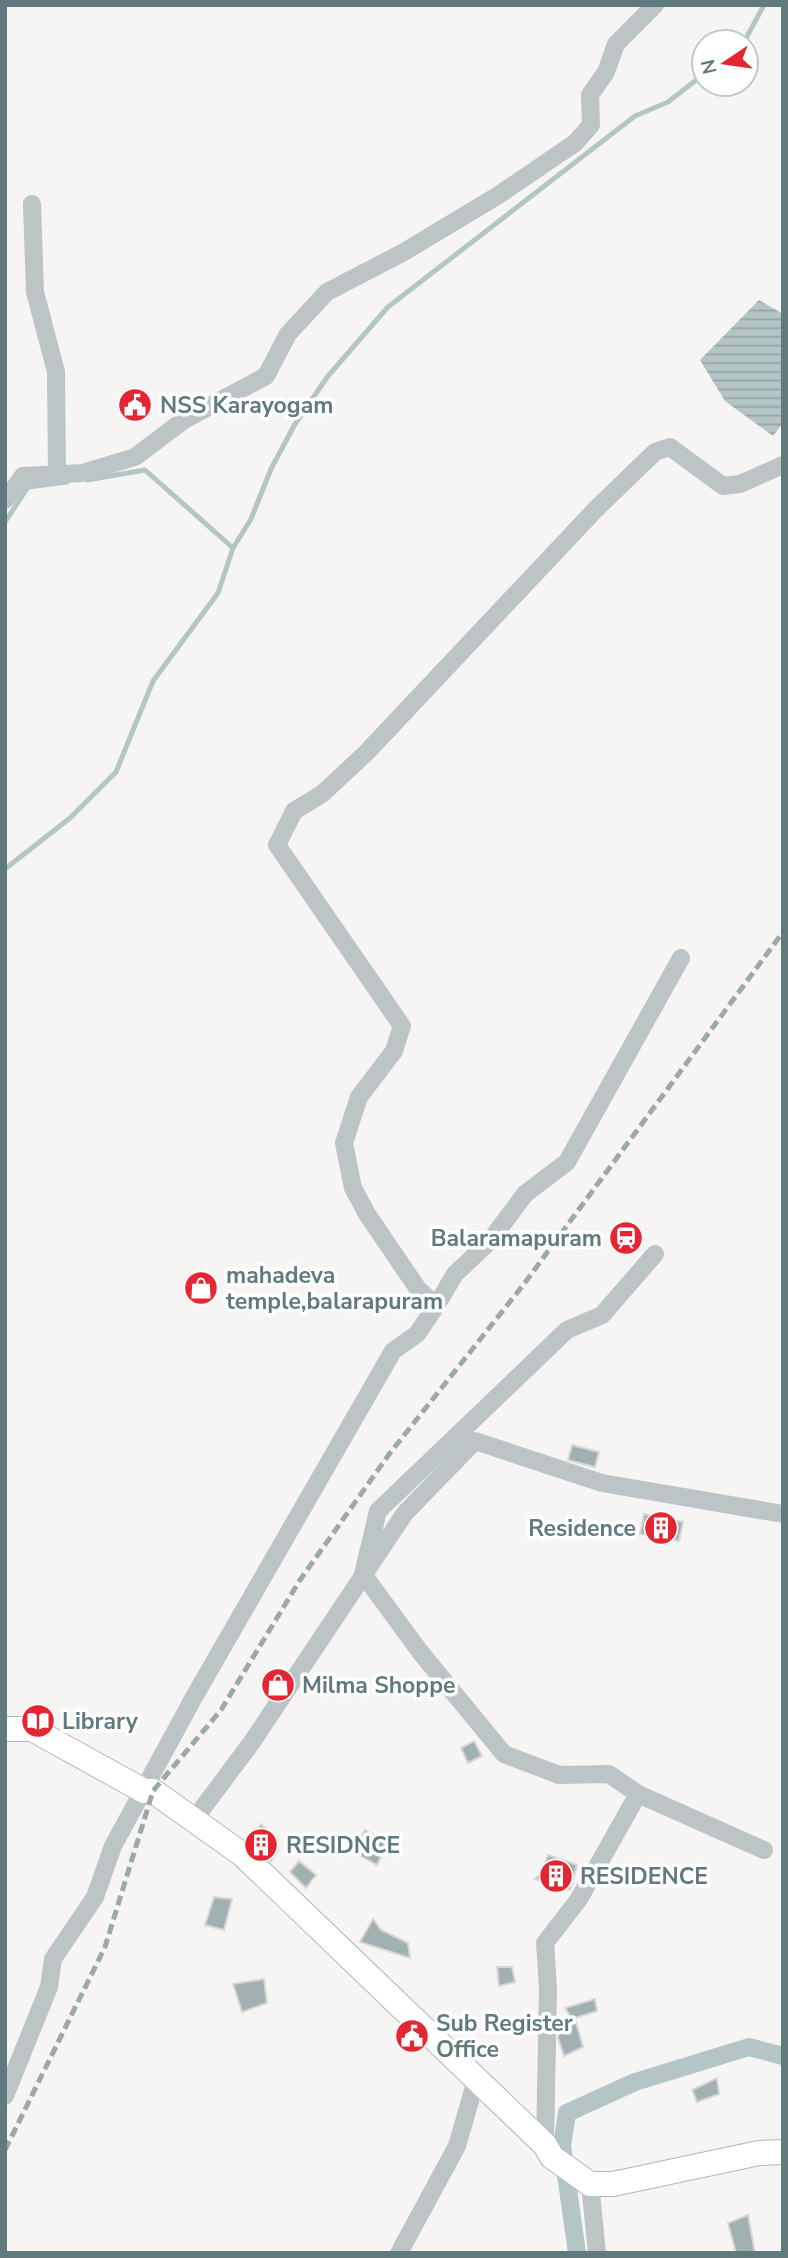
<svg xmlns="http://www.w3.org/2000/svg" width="788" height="2258" font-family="'Nunito Sans',sans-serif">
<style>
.water{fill:url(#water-rules)}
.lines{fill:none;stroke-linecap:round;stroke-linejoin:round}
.stream{stroke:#b3c5c5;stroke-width:5}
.canal{stroke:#b3c5c5;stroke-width:18}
.building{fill:#a1b0b1;stroke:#d8d7d6;stroke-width:2}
.secondary-casing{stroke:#adb7b9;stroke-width:26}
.minor{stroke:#bdc4c6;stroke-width:18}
.secondary{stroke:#fff;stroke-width:24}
.rail{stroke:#9ca8aa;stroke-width:5;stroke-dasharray:10 5;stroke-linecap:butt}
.labels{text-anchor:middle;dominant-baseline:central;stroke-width:7;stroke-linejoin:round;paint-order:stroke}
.poi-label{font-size:23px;font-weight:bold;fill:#617a7e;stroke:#fff;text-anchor:start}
</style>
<defs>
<pattern id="water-rules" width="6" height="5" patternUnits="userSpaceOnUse" patternTransform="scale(1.75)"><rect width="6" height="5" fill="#b3c5c5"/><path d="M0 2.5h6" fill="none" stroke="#95a5a5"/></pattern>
</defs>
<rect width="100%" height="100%" fill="#f6f5f3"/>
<path class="water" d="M759 300 783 314V423L773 436 725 401 700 360Z"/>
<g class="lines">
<path class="stream" d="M744 42 764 5
M87 480 145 470 233 548
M5 522 28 487 67 482
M5 869 70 818 116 772 153 681 218 593 233 548 251 519 271 469 295 424 328 376 388 307 635 116 668 102 704 74"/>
<path class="canal" d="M577 2253 562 2146 567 2113 635 2082 749 2047 783 2056"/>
</g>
<path class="building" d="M572 1445 599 1452 595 1467 568 1460Z
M644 1514 683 1522 679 1541 640 1534Z
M474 1741 482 1756 468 1763 461 1748Z
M261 1824 278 1840 274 1846 278 1850 271 1861 249 1841Z
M365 1830 387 1843 377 1865 354 1852V1845Z
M548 1855 577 1865 570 1890 535 1879 541 1873Z
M299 1861 316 1875 306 1888 290 1872Z
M214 1897 232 1899 224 1930 205 1925Z
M373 1919 381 1930 408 1943 410 1958 360 1942Z
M497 1967H512L515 1982 499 1986Z
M264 1979 267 2003 242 2012 233 1984Z
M595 1999 597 2011 572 2019 565 2008Z
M575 2019 583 2047 564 2056 558 2038 559 2022Z
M717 2078 719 2094 697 2102 692 2090Z
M748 2215 755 2253H736L728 2223Z"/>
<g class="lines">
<g class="secondary-casing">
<path id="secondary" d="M5 1729H32L144 1791H153L243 1855 545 2145 552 2157 590 2184H613L759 2153 783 2152"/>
</g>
<path class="minor" d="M32 204 35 292 56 372 57 474
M5 500 23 476 82 473 135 457 184 420 266 376 288 334 327 292 404 252 497 196 575 143 591 125 590 95 606 72 616 44 655 5
M436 1306 455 1274 490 1241 525 1194 567 1162 681 958
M638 1794 764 1850
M193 1821 252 1742 405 1513 475 1441 602 1483 783 1514
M5 2096 49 1987 53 1959 95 1897 113 1846 194 1697 393 1351 417 1334 436 1306 418 1289 367 1214 353 1188 344 1143 359 1097 394 1051 402 1026 277 845 294 811 322 794 366 753 595 510 655 452 670 447 723 486 740 484 783 465
M545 2145 548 1989 545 1943 579 1899 638 1794 609 1774 559 1775 504 1754 421 1653 363 1574 378 1511 567 1330 602 1315 655 1254
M590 2184 597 2253
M399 2253 457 2146 476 2080"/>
<use href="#secondary" class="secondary"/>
<path class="rail" d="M5 2150 105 1947 153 1791 221 1710 300 1580 390 1453 524 1284 783 932"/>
</g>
<defs>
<g id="civic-disc" transform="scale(1.75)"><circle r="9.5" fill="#e52532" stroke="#fff"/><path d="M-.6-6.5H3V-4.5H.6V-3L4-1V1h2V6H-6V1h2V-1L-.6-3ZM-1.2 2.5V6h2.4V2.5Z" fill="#fff"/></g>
<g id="station-disc" transform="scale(1.75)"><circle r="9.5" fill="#e52532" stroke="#fff"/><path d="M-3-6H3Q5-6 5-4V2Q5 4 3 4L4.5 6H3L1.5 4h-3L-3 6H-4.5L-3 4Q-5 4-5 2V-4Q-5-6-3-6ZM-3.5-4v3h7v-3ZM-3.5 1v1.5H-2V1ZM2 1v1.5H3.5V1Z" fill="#fff"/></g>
<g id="shop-disc" transform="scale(1.75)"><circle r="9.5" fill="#e52532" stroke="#fff"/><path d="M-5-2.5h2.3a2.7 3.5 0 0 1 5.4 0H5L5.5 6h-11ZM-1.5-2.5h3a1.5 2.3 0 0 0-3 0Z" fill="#fff"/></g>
<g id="building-disc" transform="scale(1.75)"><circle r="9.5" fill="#e52532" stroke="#fff"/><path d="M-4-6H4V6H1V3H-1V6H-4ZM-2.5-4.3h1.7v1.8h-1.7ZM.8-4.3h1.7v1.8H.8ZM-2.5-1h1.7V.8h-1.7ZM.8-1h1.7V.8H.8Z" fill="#fff"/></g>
<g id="library-disc" transform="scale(1.75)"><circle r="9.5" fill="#e52532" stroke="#fff"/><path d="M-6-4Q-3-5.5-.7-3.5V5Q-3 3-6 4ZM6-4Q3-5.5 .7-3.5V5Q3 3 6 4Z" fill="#fff"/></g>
</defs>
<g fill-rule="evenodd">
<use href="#civic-disc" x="135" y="405"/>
<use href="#station-disc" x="626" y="1238"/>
<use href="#shop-disc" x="201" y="1288"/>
<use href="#building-disc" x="661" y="1528"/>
<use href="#shop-disc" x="278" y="1685"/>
<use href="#library-disc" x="38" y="1721"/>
<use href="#building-disc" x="261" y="1845"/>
<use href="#building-disc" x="556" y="1876"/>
<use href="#civic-disc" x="412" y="2036"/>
</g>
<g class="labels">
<g class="poi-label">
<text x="160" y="405">NSS Karayogam</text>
<text x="602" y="1238" text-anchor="end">Balaramapuram</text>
<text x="226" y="1275">mahadeva<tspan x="226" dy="26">temple,balarapuram</tspan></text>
<text x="636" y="1528" text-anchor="end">Residence</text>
<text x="302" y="1685">Milma Shoppe</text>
<text x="62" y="1721">Library</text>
<text x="286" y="1845">RESIDNCE</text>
<text x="580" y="1876">RESIDENCE</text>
<text x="436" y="2023">Sub Register<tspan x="436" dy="26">Office</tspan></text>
</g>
</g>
<rect width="788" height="2258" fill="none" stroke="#617a7e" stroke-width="14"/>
<g transform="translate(725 63) rotate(257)"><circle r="33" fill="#ffffff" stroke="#c0cacb" stroke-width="2"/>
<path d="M0-5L12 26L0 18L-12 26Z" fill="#e52532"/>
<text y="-10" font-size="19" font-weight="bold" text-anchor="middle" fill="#617a7e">N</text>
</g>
</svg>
